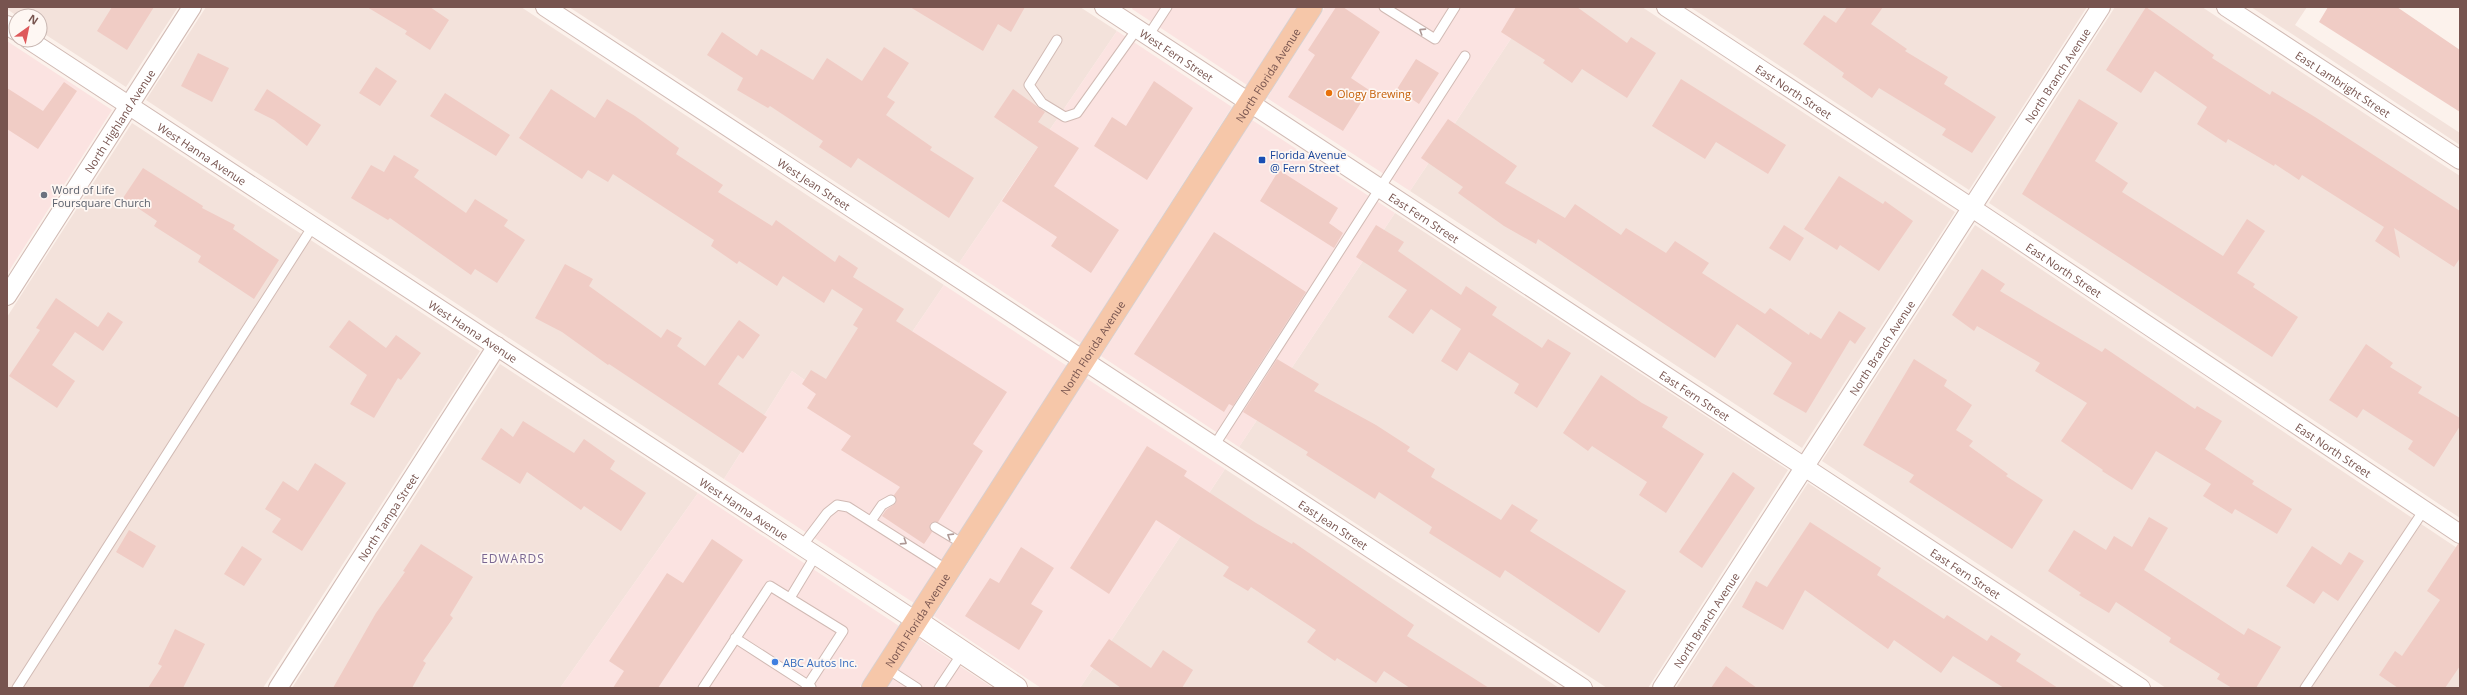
<svg xmlns="http://www.w3.org/2000/svg" width="2467" height="695" font-family="'Open Sans',sans-serif">
<style>
.residential{fill:#f3e2db}
.commercial{fill:#fbe3e1}
.building{fill:#f0ccc5}
.lines{fill:none;stroke-linecap:round;stroke-linejoin:round}
.lane-casing{stroke:#d1bab4;stroke-width:11}
.street-casing{stroke:#d1bab4;stroke-width:20}
.secondary-casing{stroke:#d4b9b2;stroke-width:24}
.primary-casing{stroke:#d9cfce;stroke-width:24}
.lane{stroke:#fff;stroke-width:9}
.street{stroke:#fff;stroke-width:18}
.secondary{stroke:#fff;stroke-width:22}
.primary{stroke:#f6c7a9;stroke-width:22}
.oneway{stroke:#ad9895}
.food-dot{fill:#e8710a;stroke:#fef7f3;stroke-width:1.5}
.transit-dot{fill:#1a4fb4;stroke:#fef7f3;stroke-width:1.5}
.worship-dot{fill:#6b7280;stroke:#fef7f3;stroke-width:1.5}
.shop-dot{fill:#3f7fe0;stroke:#fef7f3;stroke-width:1.5}
.labels{text-anchor:middle;dominant-baseline:central;stroke-width:3.5;stroke-linejoin:round;paint-order:stroke}
.street-label{font-size:11px;fill:#77544f;stroke:#fef7f3}
.food-label{font-size:11px;fill:#c56008;stroke:#fef7f3;text-anchor:start}
.transit-label{font-size:11px;fill:#164399;stroke:#fef7f3;text-anchor:start}
.worship-label{font-size:11px;fill:#5b616d;stroke:#fef7f3;text-anchor:start}
.shop-label{font-size:11px;fill:#366cbe;stroke:#fef7f3;text-anchor:start}
.neighbourhood-label{font-size:12px;letter-spacing:1px;fill:#7a6792;stroke:#fef7f3}
</style>
<rect width="100%" height="100%" fill="#fcf2ec"/>
<path class="residential" d="M7 7H178L126 87 40 31V16H17L7 9Z
M206 7H521L944 285 855 416 792 371 724 479 146 100Z
M569 7H1080L1117 31 959 263Z
M1532 7H1642L1955 212 1802 448 1410 191Z
M1690 7H2087L1969 190Z
M2115 7H2202L2460 176V518L1989 203Z
M2251 7H2307L2295 25 2460 133V145Z
M132 123 480 351 263 688H7V317Z
M1395 213 1788 470 1648 688H1607L1239 447Z
M1975 225 2460 550V688H2166L1822 461Z
M500 364 698 493 560 688H292Z
M1225 469 1559 688H1080Z
M1808 483 2117 688H1676Z"/>
<path class="commercial" d="M1133 7H1297L1247 85 1132 9Z
M1325 7H1532L1410 191 1267 98Z
M1117 31 1232 107 1081 343 959 263Z
M7 41 112 110 7 274Z
M1252 120 1395 213 1239 447 1101 356Z
M944 285 1067 366 914 603 724 479 792 371 855 416Z
M1086 378 1225 469 1080 688H1041L934 616Z
M698 493 899 626 859 688H560Z
M919 639 993 688H887Z"/>
<path class="building" d="M112 7H154L127 50 97 31Z
M367 7H430L449 20 430 50 405 34 407 31Z
M910 7H1025L1011 32 998 24 983 51Z
M1336 7H1343L1380 32 1351 78 1369 90 1343 131 1288 97 1315 55 1308 50Z
M1516 7H1577L1627 43 1631 37 1656 53 1627 98 1582 69 1572 83 1543 63 1545 60 1501 32Z
M1847 7H1883L1871 24 1907 49 1905 51 1948 77 1944 84 1996 117 1972 153 1942 135 1946 129 1879 88 1872 98 1842 77 1844 73 1803 44 1824 15 1836 23Z
M2146 7 2214 55 2212 58 2270 95 2272 91 2315 117 2460 211V258L2454 267 2394 228 2400 258 2375 241 2384 227 2302 175 2299 180 2275 164 2274 166 2228 139 2226 143 2197 124 2207 107 2155 71 2141 93 2106 70Z
M2328 7H2397L2460 50V112L2319 22Z
M722 32 757 56 761 49 813 80 827 58 862 81 884 47 909 63 887 97 895 102 886 115 932 147 930 150 974 178 949 218 858 158 851 168 819 147 823 141 770 106 768 108 737 90 743 78 707 55Z
M198 53 229 68 212 102 181 86Z
M1416 59 1439 73 1419 104 1397 89Z
M376 67 397 81 380 106 359 93Z
M1681 79 1786 145 1768 174 1716 142 1705 159 1652 126Z
M1154 81 1193 108 1147 180 1094 146 1112 117 1126 126Z
M64 82 77 91 38 149 7 129V88L43 111Z
M267 89 321 125 307 146 274 120 254 110Z
M551 89 595 118 607 99 635 116 679 148 676 154 723 185 718 192 772 226 776 220 835 262 839 255 858 268 853 277 904 309 896 321 1007 392 973 444 983 451 938 522 930 524 932 532 924 544 882 516 886 510 896 503 894 495 900 487 841 450 851 436 807 408 816 394 802 384 811 370 826 379 858 328 853 325 863 309 832 289 824 303 783 276 777 286 739 261 737 264 711 246 714 240 613 174 608 182 588 170 582 179 519 138Z
M1013 89 1045 112 1038 122 1079 148 1054 186 1119 230 1091 273 1051 246 1057 237 1002 201 1038 147 994 117Z
M445 93 510 135 496 156 430 116Z
M2079 99 2118 123 2095 161 2128 183 2122 192 2223 256 2247 219 2265 231 2237 273 2255 284 2253 287 2298 317 2272 357 2022 194Z
M1448 119 1517 166 1505 183 1565 218 1575 204 1621 235 1626 228 1666 253 1675 241 1709 263 1702 273 1765 314 1770 308 1809 335 1810 332 1821 339 1839 311 1866 328 1855 344 1850 340 1806 413 1773 394 1792 363 1737 324 1715 358 1538 239 1536 244 1504 226 1458 193 1463 187 1421 158Z
M394 155 419 170 414 177 466 213 475 199 508 220 504 226 525 240 497 283 475 269 471 275 390 218 388 220 351 198 371 165 384 172Z
M143 168 203 206 202 208 235 225 233 229 279 260 254 299 198 262 201 256 154 226 157 221 123 198Z
M1279 170 1338 208 1329 223 1343 233 1334 248 1260 201Z
M1839 176 1883 204 1885 201 1913 221 1879 271 1840 245 1837 250 1804 229Z
M1376 225 1404 242 1398 251 1461 295 1466 286 1497 307 1492 315 1542 348 1548 339 1571 353 1537 408 1514 393 1519 384 1469 352 1457 371 1441 361 1461 329 1431 309 1413 334 1388 317 1407 290 1356 257Z
M1784 225 1804 238 1790 261 1769 248Z
M1214 232 1306 292 1233 406 1229 404 1224 412 1134 354Z
M565 264 593 279 589 286 661 338 667 329 682 338 677 346 705 366 739 320 760 335 743 359 738 355 718 384 767 417 743 453 609 364 608 365 562 332 535 318Z
M1982 269 2005 284 2000 291 2102 352 2105 348 2195 409 2197 406 2222 421 2205 449 2254 481 2252 484 2292 509 2277 534 2235 509 2232 514 2203 496 2211 484 2156 451 2132 490 2102 471 2103 470 2061 441 2087 403 2035 371 2040 363 1977 326 1974 331 1952 315Z
M56 298 98 327 108 312 123 322 103 351 75 332 52 365 75 381 57 408 9 376 40 330 36 328Z
M349 320 386 348 396 335 421 353 401 380 398 378 374 418 350 404 367 375 329 347Z
M2366 344 2393 363 2390 367 2422 387 2418 393 2460 418V426L2434 467 2408 449 2413 441 2363 409 2357 418 2329 400Z
M1277 359 1319 384 1314 391 1376 425 1410 447 1407 451 1435 469 1431 477 1501 520 1512 504 1538 520 1530 531 1626 591 1599 633 1505 570 1500 578 1429 533 1432 527 1379 492 1375 499 1306 455 1308 452 1243 412Z
M1914 359 1947 380 1944 386 1972 405 1956 430 1973 441 1969 446 2008 474 2006 476 2043 500 2012 549 1909 482 1914 475 1863 445Z
M1601 375 1642 403 1668 417 1662 427 1704 454 1666 513 1639 495 1647 482 1592 446 1588 451 1563 433Z
M523 421 574 453 584 439 615 461 610 469 646 493 621 531 584 506 581 510 527 472 520 484 481 459 501 428 513 437Z
M1147 446 1187 471 1184 476 1256 523 1292 544 1293 542 1414 625 1407 636 1489 688H1410L1384 671 1376 683 1337 658 1335 661 1307 642 1316 630 1251 587 1248 591 1223 576 1229 567 1156 520 1109 594 1070 568Z
M315 463 346 483 302 551 272 532 281 519 265 509 283 481 298 491Z
M1733 472 1755 488 1702 568 1679 552Z
M2149 517 2168 528 2144 570 2244 635 2248 628 2281 647 2256 688H2232L2217 679 2220 674 2169 642 2171 638 2116 602 2109 613 2079 595 2081 593 2048 571 2074 530 2106 550 2114 536 2132 547Z
M1810 522 1881 568 1877 575 1944 619 1947 615 1987 641 1991 635 2021 654 2016 661 2058 688H2004L1953 656 1941 673 1894 640 1888 649 1805 590 1783 630 1742 607 1756 581 1767 587Z
M129 530 156 546 143 568 116 552Z
M712 539 743 560 658 688H613L624 671 609 661 667 573 683 583Z
M421 544 473 577 450 615 453 618 423 661 426 663 412 688H333L376 613 405 572 403 571Z
M2458 544H2460V666L2445 688H2398L2379 675 2395 651 2402 656 2440 600 2427 591Z
M242 546 262 559 244 586 224 574Z
M2312 546 2341 565 2349 552 2364 561 2338 601 2323 591 2314 604 2286 586Z
M1021 547 1054 568 1031 604 1043 611 1019 650 965 616 990 578 999 583Z
M175 629 205 644 183 688H148L162 666 158 664Z
M1109 639 1151 668 1163 650 1193 670 1182 688H1121L1090 666Z
M1726 666 1757 688H1711Z"/>
<g class="lines">
<g class="lane-casing">
<path id="lane" d="M1384 7 1435 39 1455 7
M1148 36 1167 7
M1057 40 1029 85 1042 103 1065 117 1077 113 1137 29
M1214 446 1465 56
M871 521 882 505 891 500
M935 527 965 545
M802 546 827 513 837 505 848 507 949 571
M790 598 816 555
M735 638 811 687
M886 668 917 688
M17 688 313 226
M703 688 770 586 843 631 806 688
M939 688 963 652
M2305 688 2424 510"/>
</g>
<g class="street-casing">
<g id="street">
<path id="s1" d="M545 7 1583 688"/>
<path id="s2" d="M1104 7 2141 688"/>
<path id="s3" d="M1666 7 1972 208 2460 534"/>
<path id="s4" d="M2226 7 2460 160"/>
<path d="M7 25 16 31"/>
<path id="s5" d="M29 40 916 621"/>
<path id="s6" d="M7 296 192 7"/>
<path id="s7" d="M278 688 497 346"/>
<path id="s8" d="M1662 688 2101 7"/>
</g>
</g>
<g class="secondary-casing">
<path id="secondary" d="M916 621 1016 688"/>
</g>
<g class="primary-casing">
<g id="primary">
<path id="s9" d="M873 688 1311 7"/>
</g>
</g>
<use href="#lane" class="lane"/>
<use href="#street" class="street"/>
<use href="#secondary" class="secondary"/>
<use href="#primary" class="primary"/>
</g>
<defs><path id="oneway-chevron" d="M-2-3.5L2.5 0L-2 3.5" fill="none" stroke-width="1.6" stroke-linecap="round" stroke-linejoin="round"/></defs>
<g class="oneway">
<use href="#oneway-chevron" transform="translate(1422 31) rotate(-147)"/>
<use href="#oneway-chevron" transform="translate(950 536) rotate(-148)"/>
<use href="#oneway-chevron" transform="translate(904 542) rotate(33)"/>
</g>
<circle class="food-dot" cx="1329" cy="93" r="4"/>
<rect class="transit-dot" x="1258" y="156" width="8" height="8" rx="2"/>
<circle class="worship-dot" cx="44" cy="195" r="4"/>
<circle class="shop-dot" cx="775" cy="662" r="4"/>
<g class="labels">
<g class="street-label">
<text stroke="none"><textPath href="#s2" startOffset="87">West Fern Street</textPath></text>
<text stroke="none"><textPath href="#s9" startOffset="729">North Florida Avenue</textPath></text>
<text stroke="none"><textPath href="#s8" startOffset="729">North Branch Avenue</textPath></text>
<text stroke="none"><textPath href="#s4" startOffset="140">East Lambright Street</textPath></text>
<text stroke="none"><textPath href="#s3" startOffset="153">East North Street</textPath></text>
<text stroke="none"><textPath href="#s6" startOffset="208">North Highland Avenue</textPath></text>
<text stroke="none"><textPath href="#s5" startOffset="207">West Hanna Avenue</textPath></text>
<text stroke="none"><textPath href="#s1" startOffset="322">West Jean Street</textPath></text>
<text stroke="none"><textPath href="#s2" startOffset="383">East Fern Street</textPath></text>
<text stroke="none"><textPath href="#s3" startOffset="477">East North Street</textPath></text>
<text stroke="none"><textPath href="#s5" startOffset="531">West Hanna Avenue</textPath></text>
<text stroke="none"><textPath href="#s9" startOffset="405">North Florida Avenue</textPath></text>
<text stroke="none"><textPath href="#s8" startOffset="405">North Branch Avenue</textPath></text>
<text stroke="none"><textPath href="#s2" startOffset="707">East Fern Street</textPath></text>
<text stroke="none"><textPath href="#s3" startOffset="801">East North Street</textPath></text>
<text stroke="none"><textPath href="#s5" startOffset="855">West Hanna Avenue</textPath></text>
<text stroke="none"><textPath href="#s7" startOffset="203">North Tampa Street</textPath></text>
<text stroke="none"><textPath href="#s1" startOffset="943">East Jean Street</textPath></text>
<text stroke="none"><textPath href="#s2" startOffset="1031">East Fern Street</textPath></text>
<text stroke="none"><textPath href="#s9" startOffset="81">North Florida Avenue</textPath></text>
<text stroke="none"><textPath href="#s8" startOffset="81">North Branch Avenue</textPath></text>
</g>
<g class="food-label">
<text x="1337" y="93">Ology Brewing</text>
</g>
<g class="transit-label">
<text x="1270" y="154">Florida Avenue<tspan x="1270" dy="13">@ Fern Street</tspan></text>
</g>
<g class="worship-label">
<text x="52" y="189">Word of Life<tspan x="52" dy="13">Foursquare Church</tspan></text>
</g>
<g class="shop-label">
<text x="783" y="662">ABC Autos Inc.</text>
</g>
<g class="neighbourhood-label">
<text x="513" y="558">EDWARDS</text>
</g>
</g>
<rect width="2467" height="695" fill="none" stroke="#77544f" stroke-width="16"/>
<g transform="translate(28 28) rotate(33)"><circle r="19" fill="#fef7f3" stroke="#c8b6b1"/>
<path d="M0-3L7 15L0 10L-7 15Z" fill="#de595b"/>
<text y="-6" font-size="11" font-weight="bold" text-anchor="middle" fill="#77544f">N</text>
</g>
</svg>
